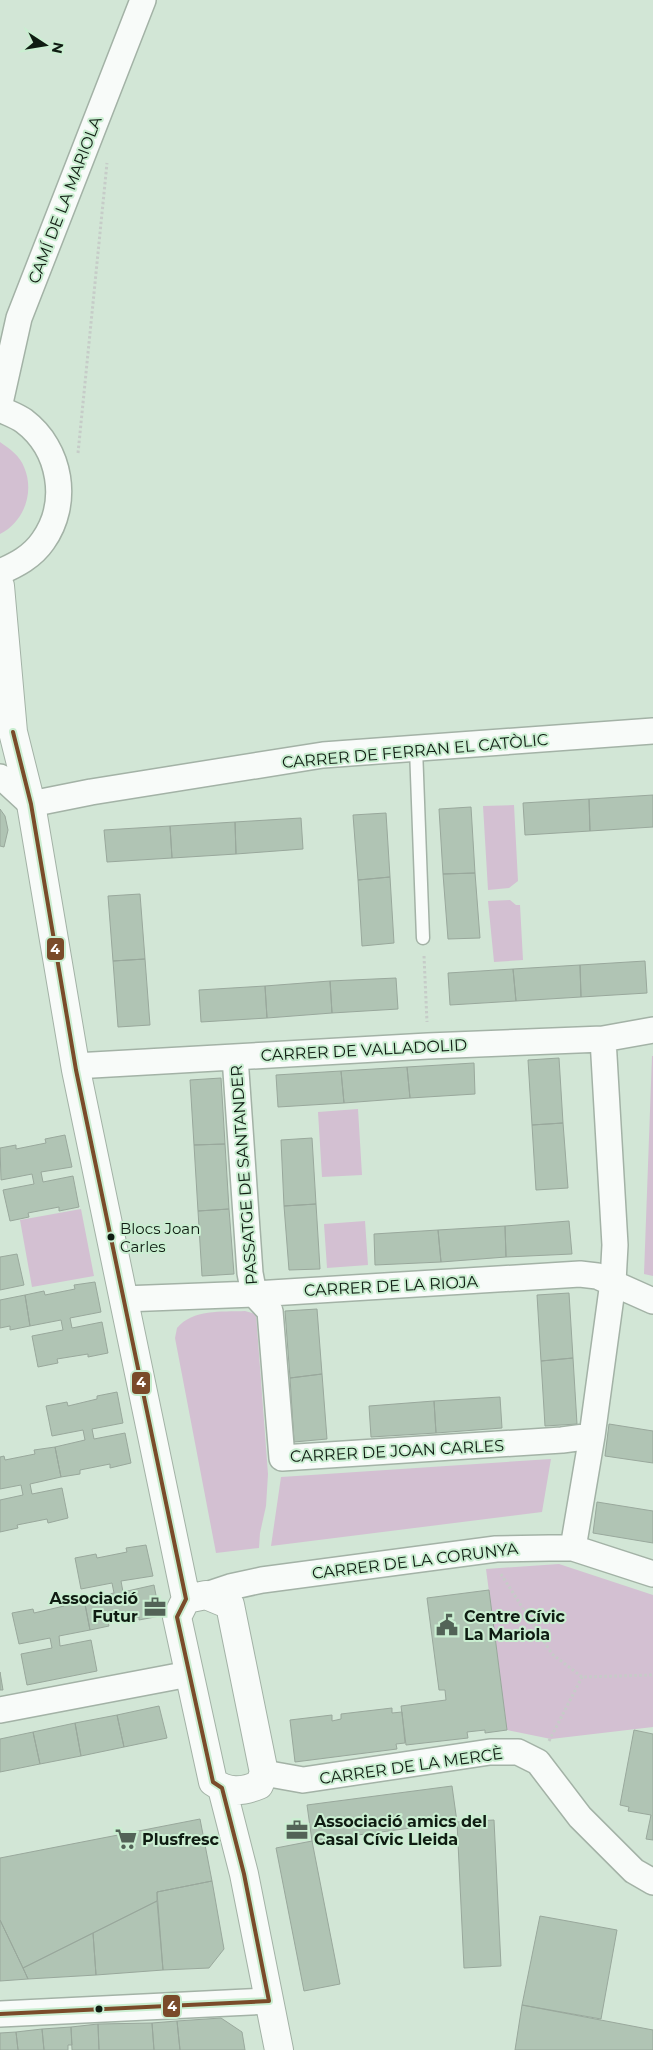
<svg xmlns="http://www.w3.org/2000/svg" width="653" height="2050" font-family="Montserrat,sans-serif">
<style>
.green{fill:#d3c0d2}
.building{fill:#b0c4b4;stroke:#99a89c}
.lines{fill:none;stroke-linecap:round;stroke-linejoin:round}
.lane-casing{stroke:#a3b2a6;stroke-width:15}
.street-casing{stroke:#a3b2a6;stroke-width:28}
.secondary-casing{stroke:#a3b2a6;stroke-width:30}
.path{stroke:#c6ccc8;stroke-width:3;stroke-dasharray:2.5 2.5;stroke-linecap:butt}
.lane{stroke:#f8fbf9;stroke-width:12}
.street{stroke:#f8fbf9;stroke-width:25}
.secondary{stroke:#f8fbf9;stroke-width:28}
.bus-1-casing{stroke:#caeed1;stroke-width:8}
.bus-1{stroke:#7a4b2a;stroke-width:4}
.bus-dot{fill:#0f1c12;stroke:#caeed1;stroke-width:2}
.labels{text-anchor:middle;dominant-baseline:central;stroke-width:4;stroke-linejoin:round;paint-order:stroke}
.bus-label{font-size:15px;fill:#0f1c12;stroke:#caeed1;text-anchor:start}
.street-label{font-size:16px;fill:#0f1c12;stroke:#caeed1}
.poi-label{font-size:16px;font-weight:bold;fill:#0f1c12;stroke:#caeed1;text-anchor:start}
.line-badge{stroke:#caeed1;stroke-width:2}
.badge-label{font-size:14px;text-anchor:middle;font-weight:bold;fill:#fff}
</style>
<rect width="100%" height="100%" fill="#d2e6d6"/>
<path class="green" d="M0 442C10 449 20 456 24 467 35 492 24 522 0 534Z
M514 805 518 881 509 888 488 890 483 806Z
M510 900 516 905H520L523 960 494 962 488 901Z
M652 1056H653V1276L644 1274Z
M358 1109 362 1175 322 1177 318 1112Z
M81 1209 94 1276 32 1287 20 1220Z
M365 1221 368 1265 327 1268 324 1224Z
M245 1311 256 1314 268 1474 266 1506 260 1533 259 1548 216 1553 175 1338 177 1328C193 1309 221 1312 245 1311Z
M551 1459 542 1512 271 1546 281 1477Z
M559 1564 653 1595V1727L551 1739 507 1730 486 1569Z"/>
<path class="building" d="M653 795V827L590 831 589 799Z
M589 799 590 831 525 835 523 803Z
M471 807 475 873 443 874 439 809Z
M0 809 5 816 8 830 4 847 0 846Z
M386 813 390 877 358 880 353 815Z
M301 818 303 849 236 854 235 822Z
M235 822 236 854 172 858 170 826Z
M170 826 172 858 107 862 104 830Z
M475 873 480 938 448 939 443 874Z
M390 877 394 943 362 946 358 880Z
M140 894 145 959 113 961 108 896Z
M145 959 150 1025 118 1027 113 961Z
M645 961 647 993 581 997 580 965Z
M580 965 581 997 516 1001 513 969Z
M513 969 516 1001 450 1005 448 973Z
M396 978 398 1009 332 1013 330 981Z
M330 981 332 1013 267 1018 265 986Z
M265 986 267 1018 201 1022 199 990Z
M559 1058 563 1123 532 1125 528 1060Z
M474 1063 475 1094 410 1098 407 1067Z
M407 1067 410 1098 344 1103 341 1071Z
M341 1071 344 1103 278 1107 276 1075Z
M221 1078 225 1144 194 1145 190 1080Z
M563 1123 568 1188 536 1190 532 1125Z
M65 1135 72 1167 41 1172 43 1182 73 1176 79 1207 59 1211V1207L28 1213 29 1217 10 1221 3 1190 34 1184 32 1174 1 1180 0 1148 16 1145V1149L46 1143 45 1139Z
M312 1138 316 1204 284 1206 281 1140Z
M225 1144 229 1209 198 1211 194 1145Z
M316 1204 320 1269 289 1270 284 1206Z
M229 1209 234 1274 202 1276 198 1211Z
M569 1221 572 1254 506 1257 505 1226Z
M505 1226 506 1257 441 1262 438 1230Z
M438 1230 441 1262 375 1265 374 1234Z
M17 1254 24 1285 0 1290V1257Z
M95 1282 101 1312 70 1318 72 1328 102 1322 108 1353 88 1357V1354L57 1359 58 1363 38 1367 32 1336 63 1330 61 1320 30 1326 25 1295 44 1291 45 1295 75 1289 74 1285Z
M569 1293 573 1358 541 1361 537 1295Z
M25 1295 30 1326 10 1330V1326L0 1328V1300Z
M317 1309 322 1374 290 1378 285 1311Z
M573 1358 577 1424 545 1426 541 1361Z
M322 1374 327 1439 294 1442 290 1378Z
M117 1392 123 1423 92 1429 94 1439 125 1433 131 1463 110 1468V1464L80 1470V1474L61 1477 55 1447 85 1440 83 1430 52 1436 46 1406 67 1402 68 1406 97 1399V1396Z
M500 1397 502 1428 436 1433 434 1401Z
M434 1401 436 1433 371 1437 369 1406Z
M609 1424 653 1431V1463L605 1456Z
M55 1447 61 1477 30 1484 32 1494 62 1488 68 1518 48 1523 47 1519 17 1525 18 1528 0 1532V1500L23 1495 21 1485 0 1489V1457L4 1456 5 1460 35 1454 34 1450Z
M597 1502 653 1511V1543L593 1533Z
M146 1545 153 1576 121 1581 123 1592 154 1585 160 1616 139 1620V1617L108 1622 109 1626 90 1630 84 1599 114 1593 112 1583 81 1589 75 1558 96 1554 97 1558 127 1552 126 1548Z
M489 1590 507 1730 485 1733V1730L467 1732 468 1738 406 1745 401 1706 446 1700 445 1690H439L427 1598Z
M84 1599 90 1630 59 1636 60 1646 91 1640 97 1671 27 1685 21 1654 52 1648 50 1638 19 1644 12 1613 33 1609 34 1613 64 1606 63 1603Z
M0 1672 3 1690H0Z
M159 1706 167 1738 124 1747 117 1715Z
M392 1708V1713L402 1712 405 1743 396 1744 397 1749 295 1762 290 1720 332 1715V1721L341 1719V1714Z
M117 1715 124 1747 81 1756 75 1723Z
M75 1723 81 1756 40 1764 33 1732Z
M634 1730 653 1734V1840L646 1839 651 1815 628 1811 629 1807 620 1805Z
M33 1732 40 1764 0 1772V1739Z
M452 1786 457 1822 312 1841 307 1805Z
M200 1819 212 1881 157 1892V1901L23 1968 0 1920V1858Z
M494 1820 501 1966 464 1968 457 1822Z
M312 1841 340 1984 304 1991 276 1848Z
M212 1881 224 1949 209 1968 163 1970 157 1892Z
M157 1901 163 1970 96 1975 93 1933Z
M540 1916 617 1930 601 2019 522 2005Z
M0 1920 23 1968 28 1979 0 1981Z
M93 1933 96 1975 28 1979 23 1968Z
M522 2005 653 2030V2050H515Z
M221 2018 242 2032 245 2050H180L177 2021Z
M177 2021 180 2050H154L152 2023Z
M152 2023 154 2050H99L98 2024Z
M98 2024 99 2050H72L71 2027Z
M71 2027 72 2045H68V2050H44L42 2029Z
M42 2029 44 2050H18L16 2032Z
M16 2032 18 2050H0V2033Z"/>
<g class="lines">
<g class="lane-casing">
<path id="lane" d="M416 748 423 938"/>
</g>
<g class="street-casing">
<path id="street" d="M0 403 19 318 143 0
M0 409C8 413 17 416 24 421 61 449 70 503 43 541 32 557 16 565 0 572
M0 777 6 781 31 804 91 792 323 755 653 731
M235 1057 250 1273 254 1294 270 1311 282 1458 562 1440 592 1436
M75 1066 428 1046 603 1039 653 1030
M123 1299 254 1294 580 1274 597 1276 653 1301
M573 1548 592 1436 613 1282 615 1245 603 1039
M206 1595 230 1587 262 1580 496 1549 549 1548H573L653 1574
M0 1710 189 1674
M264 1773 303 1780 490 1752H518L538 1762 580 1817 634 1871 653 1882
M0 2014 269 2001"/>
</g>
<g class="secondary-casing">
<path id="secondary" d="M0 586 13 732 31 804 76 1070 186 1599
M206 1595 230 1605 264 1773 259 1785C242 1792 228 1793 213 1782L177 1617 186 1599Z
M222 1788 244 1874 279 2050"/>
</g>
<path class="path" d="M78 453 107 163
M424 956 427 1022
M501 1574 552 1654 582 1677 653 1675
M549 1741 582 1677"/>
<use href="#lane" class="lane"/>
<use href="#street" class="street"/>
<use href="#secondary" class="secondary"/>
<g class="bus-1-casing">
<path id="bus-1" d="M13 732 31 804 76 1070 186 1599
M0 2014 269 2001 244 1874 222 1788 213 1782 177 1617 186 1599"/>
</g>
<use href="#bus-1" class="bus-1"/>
</g>
<defs>
<g id="office-bare" transform="scale(1.725)"><path d="M-6-3h4V-5.5h4V-3h4V5H-6ZM-1-4.5V-3h2v-1.5ZM-6 0V1H6V0Z" fill="#536357" stroke="#caeed1" stroke-width="2.5" paint-order="stroke"/></g>
<g id="civic-bare" transform="scale(1.725)"><path d="M-.6-6.5H3V-4.5H.6V-3L4-1V1h2V6H-6V1h2V-1L-.6-3ZM-1.2 2.5V6h2.4V2.5Z" fill="#536357" stroke="#caeed1" stroke-width="2.5" paint-order="stroke"/></g>
<g id="supermarket-bare" transform="scale(1.725)"><path d="M-6-5.5h2.5l.6 2H6L4.5 2H-2.5L-4.4-4H-6ZM-1.5 3.2a1.3 1.3 0 1 0 .1 0ZM3 3.2a1.3 1.3 0 1 0 .1 0Z" fill="#536357" stroke="#caeed1" stroke-width="2.5" paint-order="stroke"/></g>
</defs>
<g fill-rule="evenodd">
<use href="#office-bare" x="155" y="1607"/>
<use href="#civic-bare" x="447" y="1625"/>
<use href="#office-bare" x="297" y="1830"/>
<use href="#supermarket-bare" x="126" y="1839"/>
</g>
<g class="bus-dot">
<circle cx="111" cy="1237" r="4.5"/>
<circle cx="99" cy="2009" r="4.5"/>
</g>
<g class="labels">
<g class="bus-label">
<text x="120" y="1228">Blocs Joan<tspan x="120" dy="18">Carles</tspan></text>
</g>
<g class="street-label">
<text transform="translate(65 200) rotate(-69)">CAMÍ DE LA MARIOLA</text>
<text transform="translate(415 751) rotate(-5)">CARRER DE FERRAN EL CATÒLIC</text>
<text transform="translate(364 1050) rotate(-3)">CARRER DE VALLADOLID</text>
<text transform="translate(244 1175) rotate(-94)">PASSATGE DE SANTANDER</text>
<text transform="translate(391 1286) rotate(-3)">CARRER DE LA RIOJA</text>
<text transform="translate(397 1451) rotate(-3)">CARRER DE JOAN CARLES</text>
<text transform="translate(415 1561) rotate(-7)">CARRER DE LA CORUNYA</text>
<text transform="translate(411 1766) rotate(-8)">CARRER DE LA MERCÈ</text>
</g>
<g class="poi-label">
<text x="138" y="1598" text-anchor="end">Associació<tspan x="138" dy="18">Futur</tspan></text>
<text x="464" y="1616">Centre Cívic<tspan x="464" dy="18">La Mariola</tspan></text>
<text x="314" y="1821">Associació amics del<tspan x="314" dy="18">Casal Cívic Lleida</tspan></text>
<text x="142" y="1839">Plusfresc</text>
</g>
</g>
<g class="line-badge">
<rect x="46" y="937" width="19" height="24" rx="5" fill="#7a4b2a"/>
<rect x="131" y="1371" width="20" height="24" rx="5" fill="#7a4b2a"/>
<rect x="162" y="1994" width="19" height="24" rx="5" fill="#7a4b2a"/>
</g>
<g class="badge-label">
<text x="55" y="954">4</text>
<text x="141" y="1387">4</text>
<text x="172" y="2011">4</text>
</g>
<g transform="translate(45 45) rotate(102)" stroke="#caeed1" stroke-width="4" paint-order="stroke">
<path d="M0-4L9 19L0 12L-9 19Z" fill="#0f1c12"/>
<text y="-8" font-size="14" font-weight="bold" text-anchor="middle" fill="#0f1c12">N</text>
</g>
</svg>
